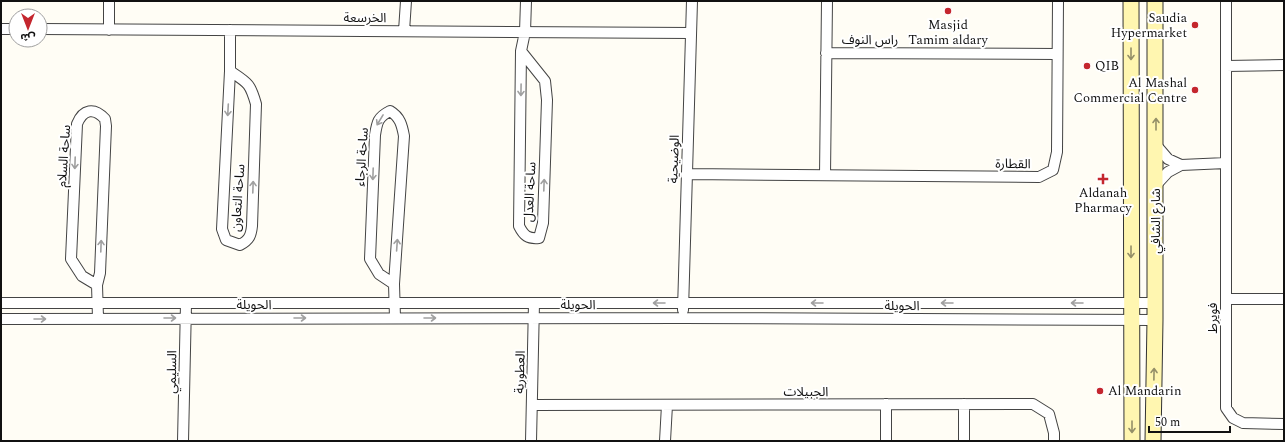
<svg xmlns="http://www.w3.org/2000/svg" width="1285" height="442" font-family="Spectral,'Noto Sans Arabic',serif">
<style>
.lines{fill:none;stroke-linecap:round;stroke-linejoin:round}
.street-casing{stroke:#444;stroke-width:12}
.secondary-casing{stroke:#333;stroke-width:17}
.street{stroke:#fff;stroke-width:10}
.secondary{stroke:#fff6b0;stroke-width:15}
.oneway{stroke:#948f68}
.oneway2{stroke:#a0a0a0}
.poi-dot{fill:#c4262e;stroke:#fff;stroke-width:1.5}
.labels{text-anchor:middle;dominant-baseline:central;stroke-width:4;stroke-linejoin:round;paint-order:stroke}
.street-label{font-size:13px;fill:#111;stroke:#fff}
.poi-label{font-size:13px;fill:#111;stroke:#fff;text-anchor:end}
</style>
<rect width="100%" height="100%" fill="#fffdf5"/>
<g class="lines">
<g class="street-casing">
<path id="street" d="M1226 1V408L1233 418 1243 423 1284 424
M1 29H16
M40 29 691 33
M109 30V1
M404 31 406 1
M521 51 545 81 547 100 543 223 539 238C528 239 524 236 519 226L521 51 525 32 526 1
M826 53 1057 54
M1226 66 1284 65
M230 71C248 83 250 83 256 104L252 226C251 236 249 240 240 245L226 240 222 229 230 71V30
M1156 145 1168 159 1181 165 1226 163
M687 174 1039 177 1053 170 1057 152 1058 1
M825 175 827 1
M1156 185 1168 172 1181 165
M394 284 379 274 370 259 375 135C377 122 378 117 390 111 400 117 402 125 404 136L394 284 395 318
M97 285 82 276 71 259 77 124C83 109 94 107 105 119L106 126 100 273 97 285 98 318
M1226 299H1284
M1 303H1155
M683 310 692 1
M1 319 682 318 1155 320
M886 404V441
M532 405 1033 404 1049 414 1054 433V441
M183 441 186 304
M531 441 534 303
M665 441 667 405
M964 441V404"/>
</g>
<g class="secondary-casing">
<path id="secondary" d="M1131 1 1132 441
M1153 441 1155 320V1"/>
</g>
<use href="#street" class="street"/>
<use href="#secondary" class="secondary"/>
</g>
<defs><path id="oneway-shaft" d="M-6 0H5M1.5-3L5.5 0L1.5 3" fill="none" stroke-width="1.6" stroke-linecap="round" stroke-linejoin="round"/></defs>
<g class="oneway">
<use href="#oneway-shaft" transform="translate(1131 54) rotate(90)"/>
<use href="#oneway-shaft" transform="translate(1156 124) rotate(-90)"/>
<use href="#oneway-shaft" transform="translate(1131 252) rotate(90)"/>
<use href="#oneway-shaft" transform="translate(1154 374) rotate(-89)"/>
<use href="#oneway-shaft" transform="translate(1132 427) rotate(90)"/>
</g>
<g class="oneway2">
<use href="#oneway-shaft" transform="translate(521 90) rotate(91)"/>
<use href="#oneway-shaft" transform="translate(228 110) rotate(93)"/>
<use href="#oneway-shaft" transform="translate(380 120) rotate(121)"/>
<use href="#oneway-shaft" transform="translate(75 163) rotate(92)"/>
<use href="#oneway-shaft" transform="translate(373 174) rotate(92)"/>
<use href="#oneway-shaft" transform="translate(544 185) rotate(-88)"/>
<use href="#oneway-shaft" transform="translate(253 187) rotate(-88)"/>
<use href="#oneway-shaft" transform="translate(397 245) rotate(-86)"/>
<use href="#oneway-shaft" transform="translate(101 246) rotate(-88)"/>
<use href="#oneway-shaft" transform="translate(659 303) rotate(180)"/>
<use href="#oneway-shaft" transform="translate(817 303) rotate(180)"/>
<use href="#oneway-shaft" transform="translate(947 303) rotate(180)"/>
<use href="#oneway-shaft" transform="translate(1077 303) rotate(180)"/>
<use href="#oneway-shaft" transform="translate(170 318)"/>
<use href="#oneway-shaft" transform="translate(300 318)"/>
<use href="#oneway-shaft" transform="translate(430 318)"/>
<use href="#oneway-shaft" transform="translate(40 319)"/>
</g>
<g class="poi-dot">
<circle cx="948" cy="11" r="4"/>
<circle cx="1195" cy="25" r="4"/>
<circle cx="1087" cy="66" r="4"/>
<circle cx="1195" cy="90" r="4"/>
<path d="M1101 173h4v4h4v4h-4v4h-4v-4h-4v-4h4z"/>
<circle cx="1100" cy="391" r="4"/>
</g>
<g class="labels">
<g class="street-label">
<text x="365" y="18">الخرسعة</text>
<text x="870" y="40">راس النوف</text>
<text transform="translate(64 156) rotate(-86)">ساحة السلام</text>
<text transform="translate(362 157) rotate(-86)">ساحة الرجاء</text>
<text transform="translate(674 159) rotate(-88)">الوضيحية</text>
<text transform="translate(1013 164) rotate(1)">القطارة</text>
<text transform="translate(530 192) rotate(-87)">ساحة العدل</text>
<text transform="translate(238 198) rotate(-86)">ساحة التعاون</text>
<text transform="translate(1156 221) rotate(-90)">شارع الشافي</text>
<text x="254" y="305">الحويلة</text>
<text x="578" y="305">الحويلة</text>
<text x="902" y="306">الحويلة</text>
<text transform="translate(1213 318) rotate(-90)">فويرط</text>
<text transform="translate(172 372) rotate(-89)">السليمي</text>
<text transform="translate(520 372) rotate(-88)">العطورية</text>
<text x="806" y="392">الجبيلات</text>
</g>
<g class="poi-label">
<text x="1187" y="18">Saudia<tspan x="1187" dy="15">Hypermarket</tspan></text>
<text x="948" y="25" text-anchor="middle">Masjid<tspan x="948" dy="15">Tamim aldary</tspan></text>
<text x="1095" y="66" text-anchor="start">QIB</text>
<text x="1187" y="83">Al Mashal<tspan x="1187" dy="15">Commercial Centre</tspan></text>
<text x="1103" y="193" text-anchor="middle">Aldanah<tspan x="1103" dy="15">Pharmacy</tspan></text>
<text x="1108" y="391" text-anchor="start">Al Mandarin</text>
</g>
</g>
<rect width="1285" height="442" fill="none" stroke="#111111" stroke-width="4"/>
<g transform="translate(28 28) rotate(180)"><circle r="19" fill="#ffffff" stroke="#a0a0a0"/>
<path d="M0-3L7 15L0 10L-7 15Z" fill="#c4262e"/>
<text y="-6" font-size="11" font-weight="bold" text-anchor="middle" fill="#111111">ش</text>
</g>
<path d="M1149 426v6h81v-6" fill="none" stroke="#111111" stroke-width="2"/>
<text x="1155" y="426" font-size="12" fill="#111111" stroke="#ffffff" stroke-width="3" paint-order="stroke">50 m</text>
</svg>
